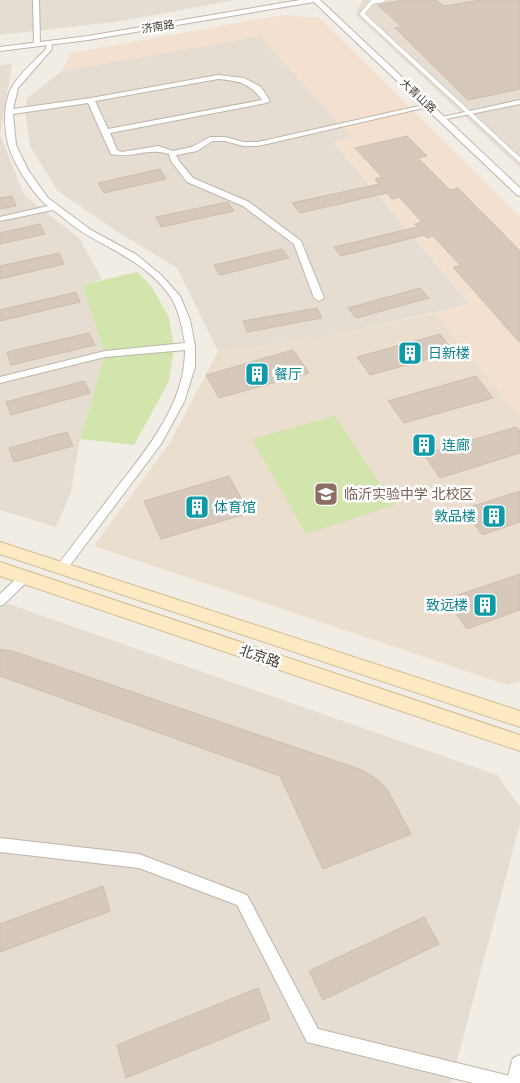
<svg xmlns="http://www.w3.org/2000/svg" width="520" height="1083" font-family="Roboto,'Noto Sans SC',sans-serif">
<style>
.residential{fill:#e5ddd2}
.commercial{fill:#f3e0ce}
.education{fill:#eadfce}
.green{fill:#d1e5ad}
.building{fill:#d6c9bc;stroke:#cdbdad}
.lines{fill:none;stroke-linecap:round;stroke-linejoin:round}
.service-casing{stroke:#bfb5aa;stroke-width:5}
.minor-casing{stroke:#bfb5aa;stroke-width:2}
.tertiary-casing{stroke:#bfb5aa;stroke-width:2}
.secondary-casing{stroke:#d1bb94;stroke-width:2}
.service{stroke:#fff;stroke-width:4}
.minor{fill:#fff;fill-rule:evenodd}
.tertiary{fill:#fff;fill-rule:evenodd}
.secondary{fill:#fde9c2;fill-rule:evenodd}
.labels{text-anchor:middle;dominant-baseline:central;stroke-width:5;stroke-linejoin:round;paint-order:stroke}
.far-street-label{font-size:11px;fill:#433c34;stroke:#fff}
.culture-label{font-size:14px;fill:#0d838f;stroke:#fff;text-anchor:start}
.education-label{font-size:14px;fill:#785e54;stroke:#fff;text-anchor:start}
.street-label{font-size:14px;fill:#433c34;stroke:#fff}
</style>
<rect width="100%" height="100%" fill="#f1ece4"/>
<path class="residential" d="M0 0H235L122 21 0 35Z
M363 0H520V168L355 14Z
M260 36 352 137 334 143 470 304 317 339 218 351 177 268 113 229 57 190 30 146 25 110 27 98 62 71Z
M12 64 0 134 24 195 79 238 102 279 82 285 105 354 80 439 71 492 56 527 0 510V65Z
M0 601 497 775 520 807V824L451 1083H0Z"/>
<path class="commercial" d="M282 15 320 18 520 217V417L435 313 470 303 334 142 351 137 260 36 62 71 71 53Z"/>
<path class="education" d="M435 313 520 417V681L508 685 94 546 171 441 218 351 317 339Z"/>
<path class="green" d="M137 272 151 286 169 317 174 348 169 381 134 445 80 439 105 354 82 285Z
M335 416 394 505 306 534 252 439Z"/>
<path class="building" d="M403 0H436L444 6 481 0H520V89L468 100 395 28 402 27 378 5Z
M407 136 427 156 418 158 450 190 458 188 520 251V343L453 267 461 266 433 236 427 238 425 235 341 256 334 247 417 227 415 224 422 222 399 197 392 199 387 193 300 213 292 203 379 184 375 179 382 177 355 148Z
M160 169 166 179 104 193 98 183Z
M12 196 16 206 0 209V198Z
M228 202 234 211 161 227 156 217Z
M40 224 45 234 0 244V233Z
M282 249 289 258 220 275 214 265Z
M59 253 64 264 0 279V266Z
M420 288 429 298 356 318 348 308Z
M76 292 80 302 0 321V310Z
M317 308 322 318 247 332 243 321Z
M89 333 95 345 11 365 7 352Z
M440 334 454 352 370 375 357 357Z
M293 350 309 373 219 398 206 375Z
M476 376 493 398 404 423 388 401Z
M84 381 90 393 11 415 6 402Z
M516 427 520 431V453L440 478 424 454Z
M67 432 73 446 14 462 9 448Z
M229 476 249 513 161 539 144 501Z
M520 491V522L482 535 464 509Z
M520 574V610L467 629 446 599Z
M0 649 12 651 362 770 378 780 387 789 411 834 323 869 280 776 0 676Z
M103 886 110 911 0 952V924Z
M424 917 439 944 323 1000 309 971Z
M258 988 270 1019 126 1078 117 1045Z"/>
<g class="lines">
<g class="service-casing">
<path id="service" d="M383 0 372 2 362 14 520 160"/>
</g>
<g class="minor-casing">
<path id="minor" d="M33 0H39L40 44 37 46 34 44Z
M47 42H51L52 49 18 88 13 109 91 98 218 75 244 78 261 87 270 101 266 103 110 133 117 150 122 152 158 146 173 151 192 147 210 137H225L243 142H258L428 104 432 106 258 146H243L225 141H212L197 151 176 155 179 161 193 178 249 202 301 241 324 298 319 301 314 298 294 244 243 206 187 182 171 161 169 154C147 147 133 159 111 154L88 103 13 114 16 145 28 170 48 198 91 230 137 255 161 275 180 296 190 320 195 346V367L184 402 161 444 65 572H57L55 569 57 566C76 541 96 515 115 490 147 449 185 404 185 350L105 357 0 383V377L105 351 185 343C182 328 179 309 170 296 149 266 117 252 87 235 75 228 64 218 53 210L0 221V217L48 206C34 196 12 161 8 144 4 128 3 102 12 87 20 73 35 61 46 49ZM218 79C238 81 249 82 262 100L108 129 95 101Z
M520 100V104L441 120 437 118Z
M25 572 29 574 31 577 29 580 4 604 0 606V594L21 574Z
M0 838 139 854 247 895 318 1029 506 1075 512 1077 514 1083H473L307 1042 237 905 139 868 0 852Z"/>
</g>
<g class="tertiary-casing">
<path id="tertiary" d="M300 0H320L520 188V196L517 195 314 2 88 40 0 51V47L88 36Z
M520 1055V1083H506L513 1058Z"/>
</g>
<g class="secondary-casing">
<path id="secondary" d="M0 542 520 711V727L0 554Z
M0 562 520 735V751L0 576Z"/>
</g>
<use href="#service" class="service"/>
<use href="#minor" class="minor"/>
<use href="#tertiary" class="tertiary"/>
<use href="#secondary" class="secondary"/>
</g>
<defs>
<g id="building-square" transform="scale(1.25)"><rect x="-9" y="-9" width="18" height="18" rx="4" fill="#0f9aa8" stroke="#fff"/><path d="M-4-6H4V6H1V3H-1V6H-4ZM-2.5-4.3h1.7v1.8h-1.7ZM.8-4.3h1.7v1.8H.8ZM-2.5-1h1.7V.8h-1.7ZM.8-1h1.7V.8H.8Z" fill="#fff"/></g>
<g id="school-square" transform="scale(1.25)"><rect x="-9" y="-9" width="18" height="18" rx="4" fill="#8d6e63" stroke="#fff"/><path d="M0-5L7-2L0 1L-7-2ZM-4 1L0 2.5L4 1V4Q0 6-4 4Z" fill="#fff"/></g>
</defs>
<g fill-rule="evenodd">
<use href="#building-square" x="410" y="353"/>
<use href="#building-square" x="257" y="374"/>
<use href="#building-square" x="424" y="445"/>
<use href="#school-square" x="326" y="494"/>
<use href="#building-square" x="197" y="507"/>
<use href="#building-square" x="494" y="516"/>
<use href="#building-square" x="485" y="605"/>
</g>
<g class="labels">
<g class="far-street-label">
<text transform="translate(158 27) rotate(-9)">济南路</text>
<text transform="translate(418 96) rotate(43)">大青山路</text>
</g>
<g class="culture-label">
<text x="428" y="353">日新楼</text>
<text x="274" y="374">餐厅</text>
<text x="442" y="445">连廊</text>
<text x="214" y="507">体育馆</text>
<text x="476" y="516" text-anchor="end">敦品楼</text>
<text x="468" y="605" text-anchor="end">致远楼</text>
</g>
<g class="education-label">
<text x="344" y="494">临沂实验中学 北校区</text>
</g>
<g class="street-label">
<text transform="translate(260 656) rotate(19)">北京路</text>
</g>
</g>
</svg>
